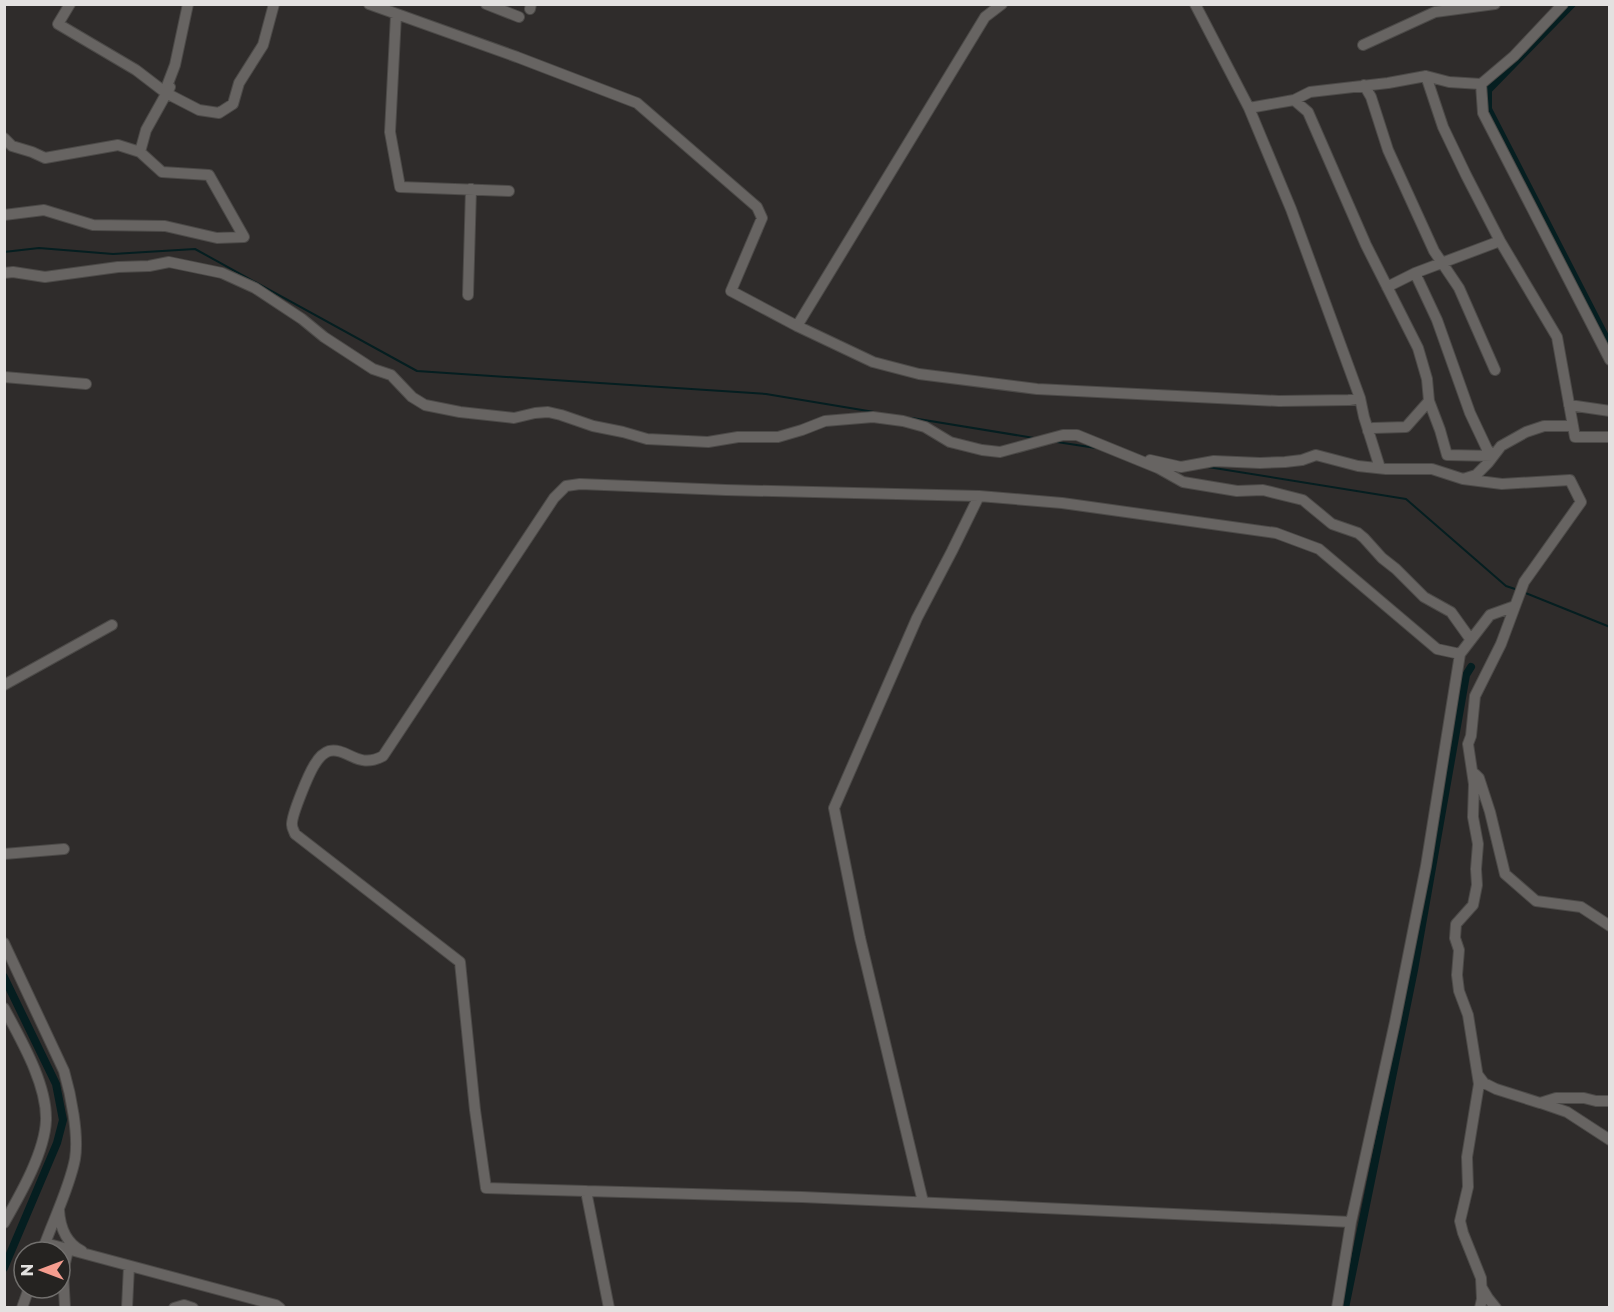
<svg xmlns="http://www.w3.org/2000/svg" width="1614" height="1312" font-family="Montserrat,sans-serif">
<style>
.lines{fill:none;stroke-linecap:round;stroke-linejoin:round}
.stream{stroke:#051e20;stroke-width:2}
.canal{stroke:#051e20;stroke-width:8}
.minor-casing{stroke:#4c4a48;stroke-width:12}
.minor{stroke:#676462;stroke-width:10}
</style>
<rect width="100%" height="100%" fill="#2f2c2b"/>
<g class="lines">
<path class="stream" d="M4 252 39 248 113 254 195 249 417 371 766 394 874 412
M912 418 1034 438
M1057 442 1096 448
M1208 467 1406 499 1506 586 1518 590
M1523 592 1610 627"/>
<path class="canal" d="M1572 4 1488 90V109L1610 346
M4 977 56 1084 63 1120 57 1143 4 1268
M1345 1308 1414 970 1466 675 1471 667"/>
<g class="minor-casing">
<path id="minor" d="M70 4 58 24 136 70 166 93 199 110 219 113 233 104 239 83 263 45 274 4
M369 4 517 57 637 103 757 207 762 218 731 291 797 326 873 362 919 374 1037 389 1279 401 1349 400 1360 398
M486 4 519 17
M1195 4 1249 108 1291 209 1360 398 1364 417 1380 468
M530 9 531 4
M396 15 390 132 400 187 509 191
M1363 45 1435 12 1495 4
M1481 84 1483 113 1610 360
M1364 85 1371 97 1388 150 1434 251 1459 288 1495 370
M1294 100 1308 112 1366 245 1418 348 1427 379 1429 401 1440 430 1447 455 1493 456
M1249 108 1294 100 1310 92 1388 83 1426 76 1449 82 1481 84 1514 56 1563 4
M4 138 12 146 32 152 45 158 118 145 140 152 162 172 209 175 244 237 217 238 165 226 93 225 44 210 4 215
M140 152 146 130 170 87 167 86 175 65 188 4
M4 273 13 272 45 277 118 267 149 266 169 262 222 273 255 288 302 319 324 337 373 369 391 375 412 397 425 405 460 412 514 418 535 413 548 412 561 415 593 426 623 432 647 439 708 442 738 437H778L802 430 825 421 873 417 903 421 925 427 950 442 982 450 1000 452 1063 435H1077L1158 468 1183 482 1237 491 1263 490 1303 500 1332 524 1358 533 1364 538 1382 558 1396 569 1424 597 1451 612 1471 640
M1415 273 1437 320 1470 413 1487 449 1493 456
M1387 287 1415 273 1500 241
M468 295 471 189
M797 326 985 17 1002 4
M4 377 86 384
M1569 405 1610 411
M1573 426 1575 437H1610
M1368 431 1373 428 1406 427 1429 401
M1150 460 1181 467 1214 461 1260 463 1285 462 1302 460 1316 455 1358 466 1386 469H1432L1463 479 1476 475 1488 463 1501 446 1526 432 1544 426H1573L1557 337 1500 241 1466 175 1443 127 1426 76
M1463 479 1502 484 1570 480 1581 502 1524 582 1501 644 1475 696 1471 736 1468 744 1474 784 1473 817 1478 844 1476 869 1477 885 1473 905 1456 924 1455 938 1459 950 1457 975 1459 991 1468 1015 1479 1084 1467 1157 1468 1187 1460 1221 1463 1233 1481 1278 1482 1299 1480 1308
M979 496 1062 503 1276 533 1319 549 1437 649 1460 654
M4 685 112 625
M1475 774 1479 778 1490 812 1505 874 1536 901 1581 907 1610 926
M4 854 64 849
M4 943 64 1071C71 1095 79 1135 75 1159 69 1190 52 1222 42 1252
M4 1008C21 1040 47 1084 46 1120 45 1152 20 1195 4 1223
M1478 1075 1484 1083 1496 1089 1540 1103 1556 1098H1584L1596 1101H1610
M1541 1103 1567 1112 1610 1140
M586 1191 802 1197 1351 1222
M59 1210C60 1227 66 1243 82 1251
M45 1243 276 1305 280 1308
M1482 1288 1488 1298 1496 1308
M22 1308 29 1288
M65 1308 63 1272 68 1250
M127 1308 129 1266
M174 1308 184 1305 193 1308
M609 1308 586 1191 486 1188 475 1110 460 962 295 834C294 831 292 828 292 825 291 816 309 773 315 764 318 759 323 753 329 751 348 747 357 770 383 756L554 498 566 486 580 484 726 490 979 496 952 551 917 618 834 808 860 938 923 1202
M1337 1308 1351 1222 1395 1022 1426 866 1460 654 1490 615 1515 606"/>
</g>
<use href="#minor" class="minor"/>
</g>
<rect width="1614" height="1312" fill="none" stroke="#e3e1e0" stroke-width="12"/>
<g transform="translate(42 1270) rotate(270)"><circle r="28" fill="#252321" stroke="#716f6d" stroke-width="1.5"/>
<path d="M0-4.5L10 22L0 15L-10 22Z" fill="#f59d8f"/>
<text y="-9" font-size="16" font-weight="bold" text-anchor="middle" fill="#e3e1e0">N</text>
</g>
</svg>
